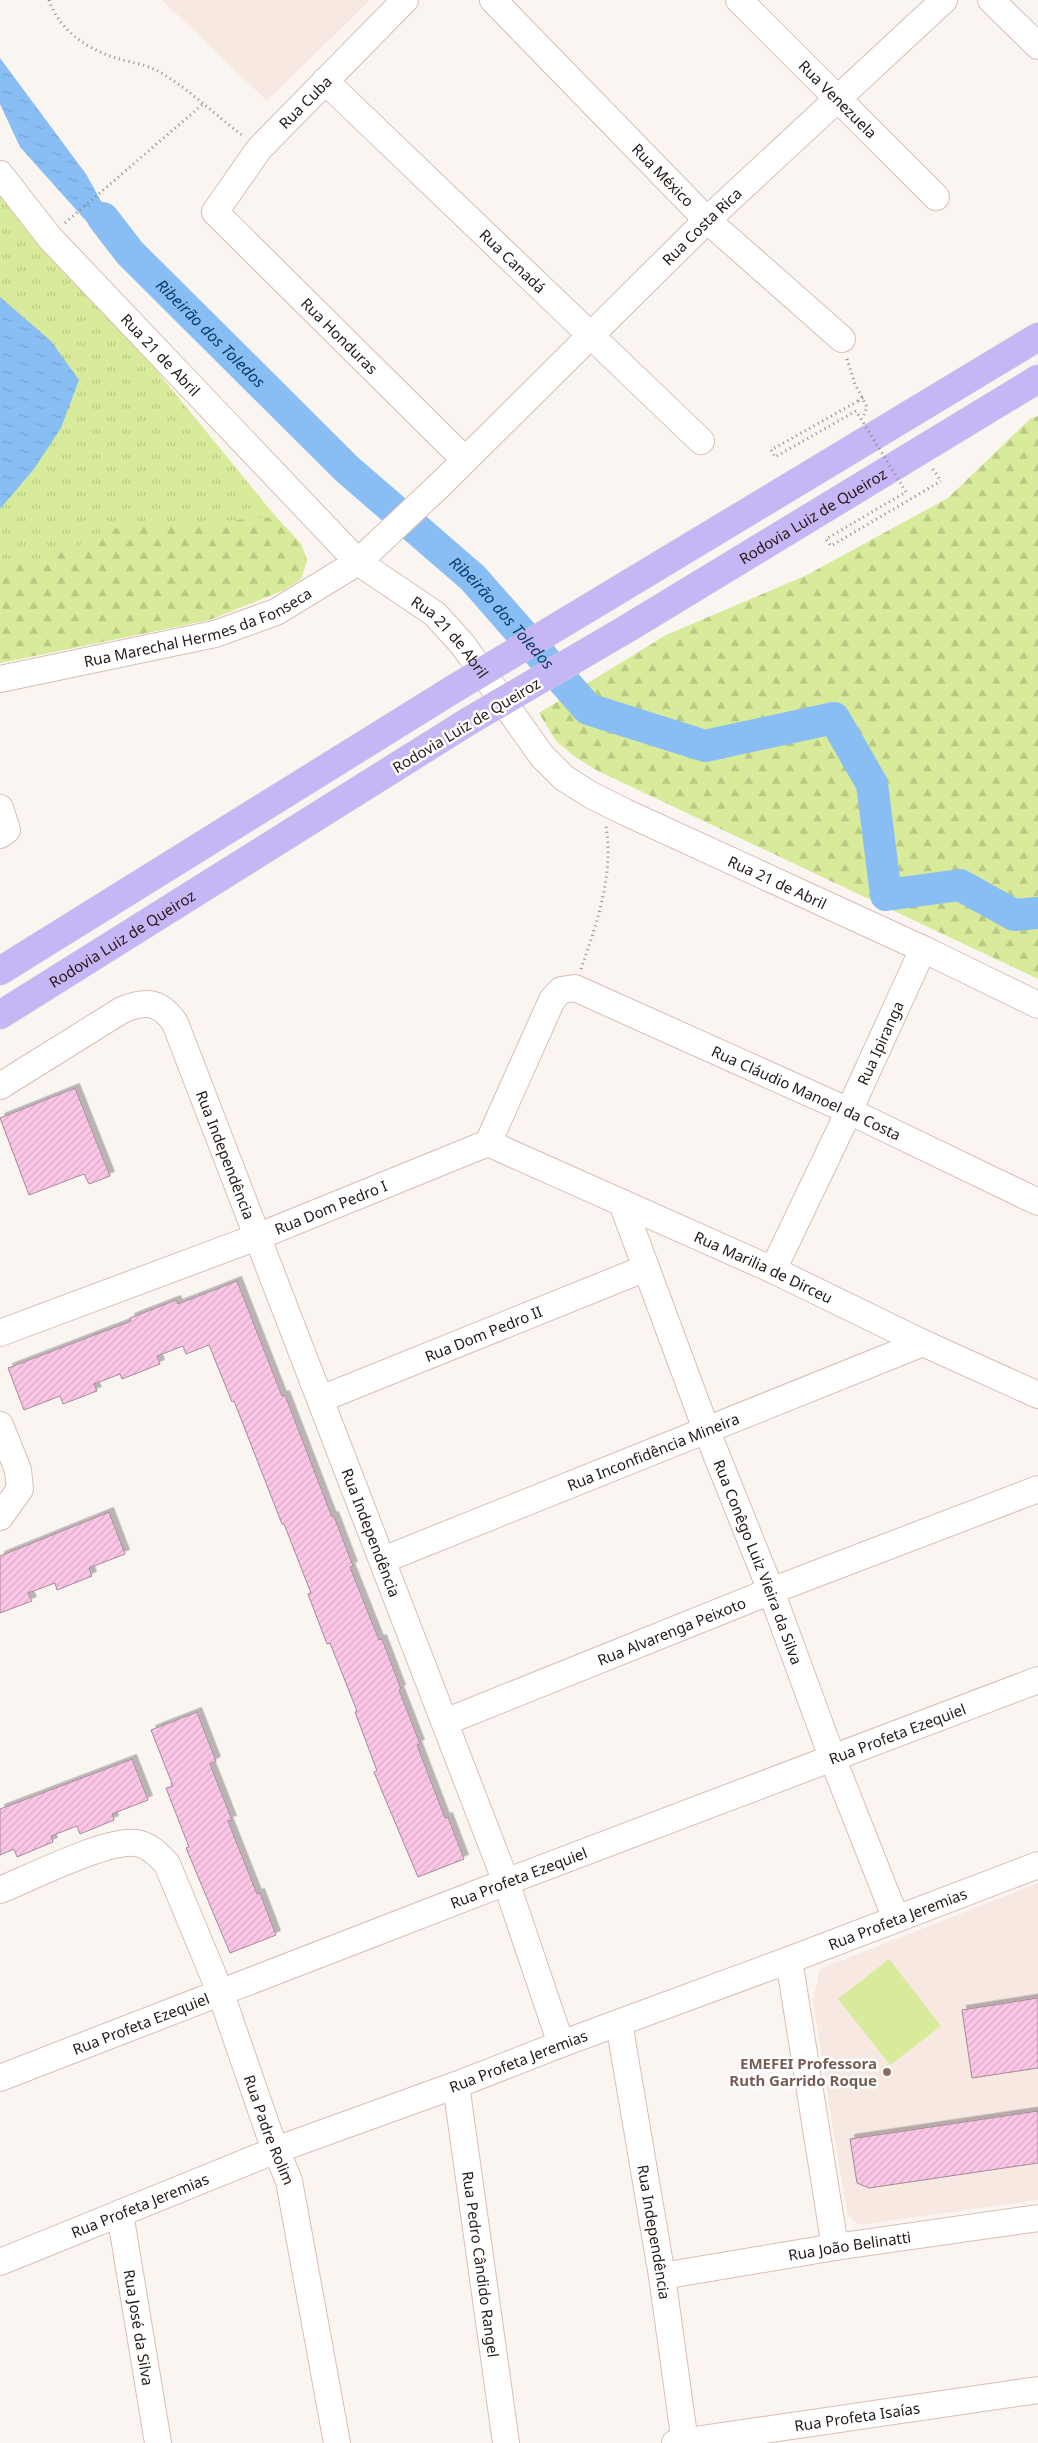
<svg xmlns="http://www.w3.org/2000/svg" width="1038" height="2443" font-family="'Noto Sans',sans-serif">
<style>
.built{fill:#f7e8e2}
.grass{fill:url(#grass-tufts)}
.forest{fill:url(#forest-firs)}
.pitch{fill:#d8eb9a}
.water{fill:url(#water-ripples)}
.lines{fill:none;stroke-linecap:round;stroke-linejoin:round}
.river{stroke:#89bef5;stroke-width:32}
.building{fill:url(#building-hatch);stroke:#a38a98;filter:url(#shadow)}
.minor-casing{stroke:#dabeb2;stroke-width:28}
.highway-casing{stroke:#d3d1d0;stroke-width:29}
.path{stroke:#908884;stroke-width:3;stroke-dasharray:1 4;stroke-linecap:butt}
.minor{stroke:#fff;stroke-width:26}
.highway{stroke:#c7b6f5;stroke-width:28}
.highway-bridge-casing{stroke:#d3d1d0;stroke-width:29;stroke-linecap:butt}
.path-bridge{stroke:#908884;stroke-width:3;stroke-dasharray:1 4;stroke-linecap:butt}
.highway-bridge{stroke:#c7b6f5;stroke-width:28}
.education-dot{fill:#8d6e63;stroke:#fff;stroke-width:2}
.labels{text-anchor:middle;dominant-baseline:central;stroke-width:5;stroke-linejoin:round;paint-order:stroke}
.street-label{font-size:15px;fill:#241a16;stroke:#fff}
.education-label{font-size:15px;font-weight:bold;fill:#785e54;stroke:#fff;text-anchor:end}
.water-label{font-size:16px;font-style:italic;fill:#0b3d68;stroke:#fff}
</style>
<defs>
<pattern id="grass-tufts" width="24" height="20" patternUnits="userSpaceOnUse" patternTransform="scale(1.25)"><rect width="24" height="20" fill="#d8eb9a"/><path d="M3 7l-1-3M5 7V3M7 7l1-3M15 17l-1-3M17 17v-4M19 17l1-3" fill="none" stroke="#b9c984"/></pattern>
<pattern id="forest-firs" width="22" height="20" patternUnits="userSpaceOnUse" patternTransform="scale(1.25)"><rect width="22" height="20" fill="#d8eb9a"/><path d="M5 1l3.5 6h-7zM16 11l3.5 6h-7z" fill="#b9c984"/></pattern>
<pattern id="water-ripples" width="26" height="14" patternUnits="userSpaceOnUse" patternTransform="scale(1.25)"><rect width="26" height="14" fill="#89bef5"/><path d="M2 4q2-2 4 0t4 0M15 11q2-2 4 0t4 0" fill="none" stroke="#76a3d1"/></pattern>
<pattern id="building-hatch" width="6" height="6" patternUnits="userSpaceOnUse" patternTransform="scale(1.25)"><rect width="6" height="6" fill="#fcc6e6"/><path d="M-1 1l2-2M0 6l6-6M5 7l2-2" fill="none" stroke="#d8aac5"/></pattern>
<filter id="shadow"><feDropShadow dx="4.5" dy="-4.5" stdDeviation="0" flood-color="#0004"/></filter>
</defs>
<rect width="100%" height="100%" fill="#fbf5f2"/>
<path class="built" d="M162 0H370L267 101Z
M1038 1883V2200L860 2225 848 2216 836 2148 813 2000 820 1969Z"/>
<path class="grass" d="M0 192 107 310 276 517 301 544 307 560 301 579 284 590 209 620 0 663Z"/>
<path class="forest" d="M1038 416V979L598 771 575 757 556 741 539 713 666 635 807 575 948 498 1030 419Z
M276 517 301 544 307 560 301 579 284 590 209 620 0 663V562L33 561 70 550 107 529Z"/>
<path class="pitch" d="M889 1959 941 2026 890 2065 838 1999Z"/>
<path class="water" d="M0 58 86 174 130 253 96 232 20 147 0 104Z
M0 297 51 341 79 380 61 428 34 469 0 509Z"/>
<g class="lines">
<path class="river" id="s1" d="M103 218 130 253 347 469 473 578 588 709 705 746 834 718 872 784 886 895 960 885 1014 915 1038 913"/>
</g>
<path class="building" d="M75 1088 110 1176 89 1184 84 1174 29 1195 0 1118Z
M237 1281 282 1396 285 1395 332 1517 334 1516 353 1566 350 1567 379 1640 382 1639 401 1689 399 1690 420 1744 417 1745 445 1818 448 1817 464 1859 418 1877 374 1772 377 1771 355 1712 357 1711 330 1643 327 1644 308 1594 311 1593 284 1524H282L234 1401 232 1402 209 1345 186 1354 183 1346 157 1356 160 1364 122 1379 120 1374 94 1384 97 1391 63 1404 60 1396 24 1410 8 1368 131 1321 130 1318 176 1300 178 1304Z
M109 1512 125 1554 89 1568 92 1576 57 1590 55 1583 28 1593 32 1601 0 1613V1556Z
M197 1712 216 1761 210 1764 232 1820 228 1821 257 1894 260 1893 276 1935 230 1953 186 1848 189 1847 166 1788 173 1786 151 1730Z
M132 1759 148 1800 112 1814 114 1820 80 1834 77 1826 51 1836 53 1842 17 1857 14 1849 0 1855V1809Z
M1038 1998V2068L972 2078 962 2010Z
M1038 2111V2163L869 2188 857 2183 850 2139Z"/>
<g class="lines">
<g class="minor-casing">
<g id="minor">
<path id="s2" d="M405 0 259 149 215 212 465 460"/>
<path id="s3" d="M493 0 707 220 842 339"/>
<path id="s4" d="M739 0 936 197"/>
<path d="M991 0 1038 46"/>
<path id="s5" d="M325 81 701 441"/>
<path id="s6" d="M0 174 50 238 358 562 435 614 463 645 542 756 564 778 591 795 625 812 923 949 1038 1005"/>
<path id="s7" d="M0 679 215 634 276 612 358 562 444 481 707 220 944 0"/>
<path d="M0 808 7 830 0 835"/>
<path id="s8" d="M0 1086 122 1010C146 1000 160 1001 175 1023L506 1882 561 2044"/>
<path id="s9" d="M488 1143 773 1270 923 1343 1038 1395"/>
<path id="s10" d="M622 1203 706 1429 771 1591 832 1757 896 1919"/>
<path id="s11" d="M773 1270 849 1111 923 949"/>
<path id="s12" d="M0 1333 257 1237 488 1143 552 1000 561 990 575 988 849 1111 1038 1202"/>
<path id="s13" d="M321 1399 646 1268"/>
<path d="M0 1425 18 1470 20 1489 0 1517"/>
<path id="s14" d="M383 1560 923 1343"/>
<path id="s15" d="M445 1722 771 1591 1038 1489"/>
<path id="s16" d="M0 1890C32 1877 105 1840 135 1843 148 1844 159 1855 167 1864L221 1994 269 2133 289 2181 337 2443"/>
<path d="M789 1960 835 2247"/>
<path id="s17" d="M619 2023 662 2276 685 2443"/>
<path id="s18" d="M0 2078 506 1882 1038 1680"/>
<path id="s19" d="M456 2085 506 2443"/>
<path id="s20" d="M120 2213 158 2443"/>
<path id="s21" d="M0 2262 276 2150 456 2085 561 2044 789 1960 1038 1865"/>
<path id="s22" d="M662 2276 835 2247 1038 2218"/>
<path id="s23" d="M675 2443 1038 2390"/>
</g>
</g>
<g class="highway-casing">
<g id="highway">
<path d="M605 598 1038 337"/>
<path id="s24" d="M628 628 1038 379"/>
<path d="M0 971 452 690"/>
<path id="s25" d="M0 1015 469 721"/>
</g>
</g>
<path class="path" d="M49 0C59 30 87 49 116 58 129 62 144 64 156 70 187 87 214 114 242 135
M65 223 203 104
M847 359 855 384 867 407 864 415
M858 401 864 397
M933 469 941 481
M581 969C597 923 614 875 606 826"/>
<use href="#minor" class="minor"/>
<use href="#highway" class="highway"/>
<g class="highway-bridge-casing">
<path id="highway-bridge" d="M452 690 605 598
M469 721 628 628"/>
</g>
<path class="path-bridge" d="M858 401 771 450 775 457 856 411 906 492 826 539 831 546 941 481"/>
<use href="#highway-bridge" class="highway-bridge"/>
</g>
<circle class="education-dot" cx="887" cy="2072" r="5"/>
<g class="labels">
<g class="street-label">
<text stroke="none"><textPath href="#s4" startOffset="140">Rua Venezuela</textPath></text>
<text transform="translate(305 102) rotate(-45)">Rua Cuba</text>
<text stroke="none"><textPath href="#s3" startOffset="244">Rua México</textPath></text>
<text stroke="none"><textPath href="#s7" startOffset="861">Rua Costa Rica</textPath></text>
<text stroke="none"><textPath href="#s5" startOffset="260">Rua Canadá</textPath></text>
<text stroke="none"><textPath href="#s2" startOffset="461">Rua Honduras</textPath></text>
<text stroke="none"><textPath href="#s6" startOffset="242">Rua 21 de Abril</textPath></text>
<text stroke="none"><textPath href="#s24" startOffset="216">Rodovia Luiz de Queiroz</textPath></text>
<text stroke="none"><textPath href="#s7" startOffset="205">Rua Marechal Hermes da Fonseca</textPath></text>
<text stroke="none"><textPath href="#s6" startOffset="648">Rua 21 de Abril</textPath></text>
<text transform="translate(466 725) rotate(-31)">Rodovia Luiz de Queiroz</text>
<text stroke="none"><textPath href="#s6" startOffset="1068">Rua 21 de Abril</textPath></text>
<text stroke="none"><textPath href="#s25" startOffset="144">Rodovia Luiz de Queiroz</textPath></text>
<text stroke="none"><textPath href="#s11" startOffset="251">Rua Ipiranga</textPath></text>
<text stroke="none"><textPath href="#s12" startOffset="962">Rua Cláudio Manoel da Costa</textPath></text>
<text stroke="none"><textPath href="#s8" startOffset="346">Rua Independência</textPath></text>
<text stroke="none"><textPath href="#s12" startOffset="354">Rua Dom Pedro I</textPath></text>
<text stroke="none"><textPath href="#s9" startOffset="302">Rua Marilia de Dirceu</textPath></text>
<text stroke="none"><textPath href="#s13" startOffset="175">Rua Dom Pedro II</textPath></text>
<text stroke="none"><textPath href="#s14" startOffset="291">Rua Inconfidência Mineira</textPath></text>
<text stroke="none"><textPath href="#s8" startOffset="751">Rua Independência</textPath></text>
<text stroke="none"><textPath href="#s10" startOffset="384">Rua Conêgo Luiz Vieira da Silva</textPath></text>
<text stroke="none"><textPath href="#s15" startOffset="244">Rua Alvarenga Peixoto</textPath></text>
<text stroke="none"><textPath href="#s18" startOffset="961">Rua Profeta Ezequiel</textPath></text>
<text stroke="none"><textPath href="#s18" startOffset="556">Rua Profeta Ezequiel</textPath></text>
<text stroke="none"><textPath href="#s21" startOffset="961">Rua Profeta Jeremias</textPath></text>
<text stroke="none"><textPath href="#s18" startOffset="151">Rua Profeta Ezequiel</textPath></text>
<text stroke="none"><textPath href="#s21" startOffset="556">Rua Profeta Jeremias</textPath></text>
<text stroke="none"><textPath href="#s16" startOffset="468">Rua Padre Rolim</textPath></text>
<text stroke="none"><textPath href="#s21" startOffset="151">Rua Profeta Jeremias</textPath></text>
<text stroke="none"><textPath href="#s17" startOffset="212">Rua Independência</textPath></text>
<text stroke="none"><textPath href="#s22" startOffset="190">Rua João Belinatti</textPath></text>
<text stroke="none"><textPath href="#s19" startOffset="181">Rua Pedro Cândido Rangel</textPath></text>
<text stroke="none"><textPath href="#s20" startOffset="116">Rua José da Silva</textPath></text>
<text stroke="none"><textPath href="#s23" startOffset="184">Rua Profeta Isaías</textPath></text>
</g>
<g class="education-label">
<text x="877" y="2063">EMEFEI Professora<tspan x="877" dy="17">Ruth Garrido Roque</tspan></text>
</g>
<g class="water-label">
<text stroke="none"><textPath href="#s1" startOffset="158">Ribeirão dos Toledos</textPath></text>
<text stroke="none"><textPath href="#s1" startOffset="562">Ribeirão dos Toledos</textPath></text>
</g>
</g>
</svg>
